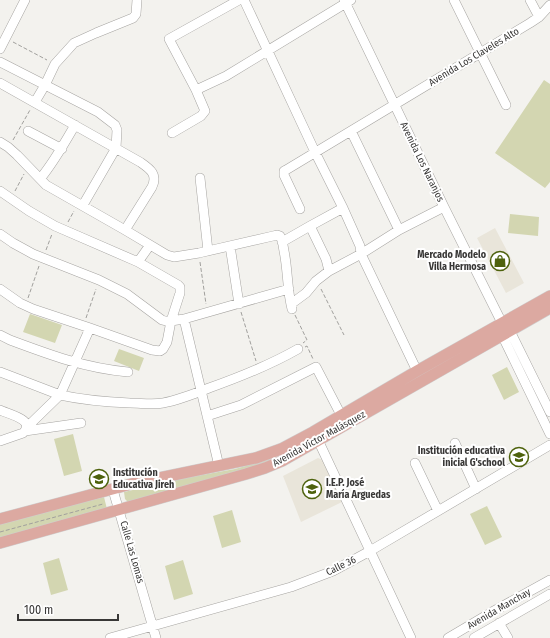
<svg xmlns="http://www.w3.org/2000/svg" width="550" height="638" font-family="'Fira Sans Condensed',sans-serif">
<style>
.built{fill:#e9e5da}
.green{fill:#d3d6b1}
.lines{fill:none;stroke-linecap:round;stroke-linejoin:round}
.minor-casing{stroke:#a6a4a1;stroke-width:10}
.major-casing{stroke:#cfcfcf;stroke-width:12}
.path{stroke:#a1a09d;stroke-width:1;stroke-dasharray:4 2;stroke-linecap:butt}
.minor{stroke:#fff;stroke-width:9}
.major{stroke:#dca9a1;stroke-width:11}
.labels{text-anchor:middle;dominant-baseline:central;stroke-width:4;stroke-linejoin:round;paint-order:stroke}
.street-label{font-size:10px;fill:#383736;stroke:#fff}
.poi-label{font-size:10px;font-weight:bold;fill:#383736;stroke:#fff;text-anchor:end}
</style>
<rect width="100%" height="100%" fill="#f3f2ee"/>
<path class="built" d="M495 228 524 283 506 293 477 238Z
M318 458 323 460 342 502 301 522 283 476Z"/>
<path class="green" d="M544 80 550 84V182L545 188 495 153Z
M510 214 539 217 538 236 508 233Z
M30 314 62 325 55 343 23 332Z
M119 349 144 358 139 371 114 361Z
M507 367 519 392 504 400 492 375Z
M73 434 82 471 64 476 54 439Z
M286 454 268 463 128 502 125 499 124 492 185 478 235 469 267 460Z
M104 497 107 509 0 538V523Z
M487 506 502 537 485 545 470 514Z
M232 510 241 542 222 548 213 516Z
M59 558 68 590 51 595 43 563Z
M183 560 193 594 174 600 165 566Z"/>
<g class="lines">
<g class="minor-casing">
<path id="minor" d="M244 0 315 152 343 208 360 246 361 254 417 371
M344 0 444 207 502 323 510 331 550 412
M454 0 506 105
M530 0 539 17
M0 49 25 0
M0 62 98 112 115 125 117 130 116 148 83 205
M0 83 140 162C150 169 158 174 152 187L125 230
M196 90 226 76 351 0
M35 102 45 85 55 64 74 43 96 33 133 18 136 14 137 0
M28 131 62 149
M351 131 399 230
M172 133 201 116 205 111 196 90 169 39 239 0
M0 142 8 147 17 155 46 185 125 230 167 255 174 257 199 253 273 236 277 235 280 236C283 241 283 246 284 251 288 270 287 290 292 309
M200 178 208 251
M40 179C54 162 64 144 75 125
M0 191 29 211 55 226 138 262 178 285 180 287V293L171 321 167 342 163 349 160 351 152 350 90 328 33 309 20 303 0 289
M300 209 284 175V171L286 170 530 23 539 17 550 5
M310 226 326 259 329 271
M0 234 13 243 33 254 99 280 127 294 162 320 166 321H171L184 319 289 289
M282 242 310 226 343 208
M230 246 239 304
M138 262 150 245
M291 304 306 293 316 281 329 271 361 254 399 230 444 207
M184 319 219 466
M502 329V335L550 434
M0 335 10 340C50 355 85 368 128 372
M0 372 60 395C83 400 106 402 130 403 141 403 152 405 163 403 179 400 194 394 209 388 240 377 270 365 298 349
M0 410C8 414 37 420 23 433L0 441
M207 416 241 405 316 367 341 415
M26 428 60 395 90 328
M25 431 81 423
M318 440 411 638
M455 443 476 489
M415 463 438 511
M113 490 156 638
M499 623 508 638
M110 638 291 587 333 571 370 551 550 445
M448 638 492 612 550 580
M474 638 550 594"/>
</g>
<g class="major-casing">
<path id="major" d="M0 519 135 483 256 458 281 449 313 432 417 371 550 296
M0 543 246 474 265 468 282 461 550 308"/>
</g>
<path class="path" d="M13 42 47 60
M13 140 30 110
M15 191 24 174
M68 222 74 211
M46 250 52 234
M200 262 206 304
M321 289 344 335
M28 298 39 266
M241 312 256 361
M295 315 307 340 303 343
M86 318 96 289
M305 347 307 346 313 359
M0 532 103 504"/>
<use href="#minor" class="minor"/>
<use href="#major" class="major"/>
</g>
<defs>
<g id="shop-ring" transform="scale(1)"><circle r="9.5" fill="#fff" stroke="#4e620d" stroke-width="1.5"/><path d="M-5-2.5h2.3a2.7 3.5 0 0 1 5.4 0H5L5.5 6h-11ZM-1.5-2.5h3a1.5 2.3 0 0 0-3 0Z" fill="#4e620d"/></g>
<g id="school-ring" transform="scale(1)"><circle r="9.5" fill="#fff" stroke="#4e620d" stroke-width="1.5"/><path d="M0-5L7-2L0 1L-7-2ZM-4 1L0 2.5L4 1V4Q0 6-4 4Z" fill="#4e620d"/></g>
</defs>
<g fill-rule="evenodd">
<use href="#shop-ring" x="500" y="261"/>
<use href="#school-ring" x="519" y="457"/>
<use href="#school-ring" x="99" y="479"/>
<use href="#school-ring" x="312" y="489"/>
</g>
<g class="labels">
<g class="street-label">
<text transform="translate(474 57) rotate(-31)">Avenida Los Claveles Alto</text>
<text transform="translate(422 162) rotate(64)">Avenida Los Naranjos</text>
<text transform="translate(319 439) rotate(-29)">Avenida Victor Malásquez</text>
<text transform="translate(132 552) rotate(74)">Calle Las Lomas</text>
<text transform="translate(341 566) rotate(-26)">Calle 36</text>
<text transform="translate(499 609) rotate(-30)">Avenida Manchay</text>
</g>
<g class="poi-label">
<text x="486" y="255">Mercado Modelo<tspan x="486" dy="12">Villa Hermosa</tspan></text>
<text x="505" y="451">Institución educativa<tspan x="505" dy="12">inicial G'school</tspan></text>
<text x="113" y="473" text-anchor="start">Institución<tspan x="113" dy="12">Educativa Jireh</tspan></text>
<text x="326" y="483" text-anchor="start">I.E.P. José<tspan x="326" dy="12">María Arguedas</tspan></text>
</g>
</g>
<path d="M18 614v6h100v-6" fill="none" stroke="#383736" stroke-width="2"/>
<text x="24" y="614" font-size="12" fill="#383736" stroke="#ffffff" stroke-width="3" paint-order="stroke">100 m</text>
</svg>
